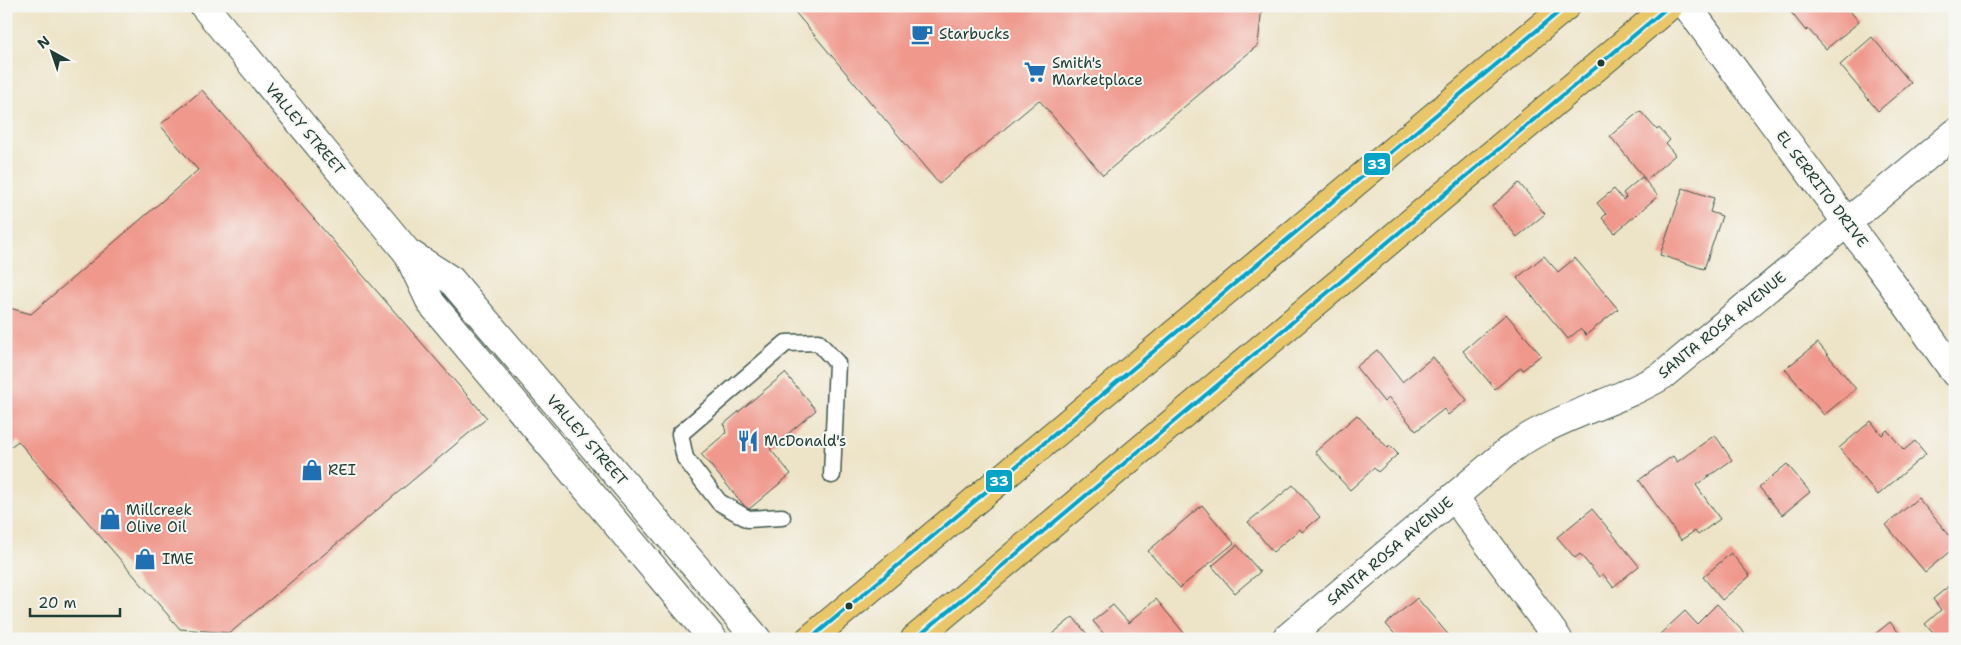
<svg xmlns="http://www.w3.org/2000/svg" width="1961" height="645" font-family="'Shantell Sans',sans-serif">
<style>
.building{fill:#f0988c}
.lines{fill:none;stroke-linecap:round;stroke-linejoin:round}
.service-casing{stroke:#3e564a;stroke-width:19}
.minor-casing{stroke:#3e564a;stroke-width:30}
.tertiary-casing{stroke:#3e564a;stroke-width:30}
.primary-casing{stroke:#3e564a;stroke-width:30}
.service{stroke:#fff;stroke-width:16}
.minor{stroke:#fff;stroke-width:28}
.tertiary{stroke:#fff;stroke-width:28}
.primary{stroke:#e9c769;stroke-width:28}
.bus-1-casing{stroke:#f6f6f2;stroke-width:8}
.bus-1{stroke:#02a4c6;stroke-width:4}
.bus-dot{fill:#1f3d34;stroke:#f6f6f2;stroke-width:2}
.labels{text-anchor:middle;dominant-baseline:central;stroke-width:4;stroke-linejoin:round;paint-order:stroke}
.poi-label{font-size:15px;fill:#1f3d34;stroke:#f6f6f2;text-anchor:start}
.street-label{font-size:15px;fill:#1f3d34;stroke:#f6f6f2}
.line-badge{stroke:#f6f6f2;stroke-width:2}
.badge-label{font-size:14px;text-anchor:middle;font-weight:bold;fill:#fff}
</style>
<rect width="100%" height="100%" fill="#f6f6f2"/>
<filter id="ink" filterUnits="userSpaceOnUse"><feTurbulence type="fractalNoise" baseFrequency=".02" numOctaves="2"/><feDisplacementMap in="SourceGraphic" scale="10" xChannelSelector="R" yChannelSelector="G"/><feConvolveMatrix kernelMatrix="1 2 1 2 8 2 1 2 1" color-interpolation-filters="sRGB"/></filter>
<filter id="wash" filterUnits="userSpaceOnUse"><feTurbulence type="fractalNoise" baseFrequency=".0096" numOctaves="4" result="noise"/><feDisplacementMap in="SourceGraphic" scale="20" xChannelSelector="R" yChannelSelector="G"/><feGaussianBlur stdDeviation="1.12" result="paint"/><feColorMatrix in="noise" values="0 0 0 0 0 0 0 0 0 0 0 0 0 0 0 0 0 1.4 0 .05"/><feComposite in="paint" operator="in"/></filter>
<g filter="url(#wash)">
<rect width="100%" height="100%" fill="#ede3c6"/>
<g id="blocks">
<path class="building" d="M790 6H1262L1258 45 1103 175 1039 100 939 184Z
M1796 6H1846L1859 22 1826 49 1808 29 1806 31 1790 11Z
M1872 37 1911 83 1878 111 1840 65Z
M202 90 487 418 230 633 180 629 18 441 6 450V307L31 314 198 170 160 125Z
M1640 111 1657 130 1659 128 1670 140 1666 144 1675 155 1646 180 1610 136Z
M1642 177 1658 196 1615 233 1602 218 1606 214 1597 203 1614 189 1623 200 1626 197 1623 193Z
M1519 183 1545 214 1517 237 1492 206Z
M1683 188 1714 198 1710 212 1722 216 1704 269 1660 255Z
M1544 256 1558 272 1575 258 1618 309 1586 335 1580 329 1568 339 1517 278Z
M1506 314 1541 355 1523 370 1521 367 1495 389 1463 351Z
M1818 343 1856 389 1824 415 1785 369Z
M1377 350 1402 382 1433 357 1467 400 1448 415 1444 409 1416 431 1389 398 1384 402 1356 367Z
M785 373 816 410 770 449 791 474 748 510 701 454 726 433 724 424Z
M1357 415 1388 448 1390 446 1398 454 1378 472 1374 468 1350 490 1315 452Z
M1871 421 1882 435 1887 430 1904 450 1915 441 1926 454 1878 495 1839 448Z
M1715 435 1732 460 1696 485 1720 519 1698 535 1695 531 1681 540 1639 480 1673 456 1677 462Z
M1787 464 1810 492 1782 515 1759 487Z
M1293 485 1320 517 1302 532 1300 529 1273 552 1248 522Z
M1918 498 1955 542V547L1925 572 1886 525Z
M1202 505 1234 543 1180 588 1148 551Z
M1592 509 1639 566 1613 587 1603 574 1599 577 1580 554 1575 558 1557 537Z
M1237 545 1260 572 1235 593 1212 566Z
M1731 553 1750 576 1722 600 1703 577Z
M1955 581V639H1938L1925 624 1941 610 1933 599Z
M1417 598 1452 639H1399L1386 624Z
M1156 599 1184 633 1177 639H1108L1093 621 1113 605 1129 623Z
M1717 604 1748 637 1745 639H1662L1659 635 1685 611 1697 624Z
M1073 617 1091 639H1046Z
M1890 622 1904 639H1869Z"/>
</g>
</g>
<g filter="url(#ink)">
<use href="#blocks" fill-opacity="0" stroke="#3e564a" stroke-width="1"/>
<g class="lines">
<g class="service-casing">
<path id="service" d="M782 517 748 519 719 502 685 458 680 434 786 343 818 342 837 363 832 475"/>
</g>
<g class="minor-casing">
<path id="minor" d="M1687 6 1890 281 1955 373
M1454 497 1558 639
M1286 639 1508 451C1519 443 1531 435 1544 429 1583 409 1625 398 1663 375L1955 133"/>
</g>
<g class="tertiary-casing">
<path id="tertiary" d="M204 6 407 252 431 303 713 639
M407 252 451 280 757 639"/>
</g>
<g class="primary-casing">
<path id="primary" d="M810 639 1566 6
M915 639 1669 6"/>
</g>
<use href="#service" class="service"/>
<use href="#minor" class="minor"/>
<use href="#tertiary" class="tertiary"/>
<use href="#primary" class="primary"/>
<g class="bus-1-casing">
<path id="bus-1" d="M810 639 1566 6
M915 639 1669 6"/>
</g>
<use href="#bus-1" class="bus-1"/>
</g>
</g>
<defs>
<g id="cafe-bare" transform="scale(1.725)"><path d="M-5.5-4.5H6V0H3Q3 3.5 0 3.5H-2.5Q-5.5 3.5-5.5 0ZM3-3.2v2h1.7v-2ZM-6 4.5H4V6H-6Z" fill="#1f6fb2" stroke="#f6f6f2" stroke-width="2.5" paint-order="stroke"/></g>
<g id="supermarket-bare" transform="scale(1.725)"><path d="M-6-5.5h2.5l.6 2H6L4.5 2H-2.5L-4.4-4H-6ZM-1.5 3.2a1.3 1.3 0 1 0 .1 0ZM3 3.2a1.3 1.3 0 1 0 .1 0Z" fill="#1f6fb2" stroke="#f6f6f2" stroke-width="2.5" paint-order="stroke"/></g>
<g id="restaurant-bare" transform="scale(1.725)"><path d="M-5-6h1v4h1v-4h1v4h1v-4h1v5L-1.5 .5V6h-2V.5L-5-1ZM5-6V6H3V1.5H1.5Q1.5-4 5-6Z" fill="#1f6fb2" stroke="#f6f6f2" stroke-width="2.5" paint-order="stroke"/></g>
<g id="shop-bare" transform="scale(1.725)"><path d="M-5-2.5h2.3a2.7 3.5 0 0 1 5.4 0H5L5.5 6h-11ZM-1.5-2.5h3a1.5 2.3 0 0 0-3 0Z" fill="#1f6fb2" stroke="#f6f6f2" stroke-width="2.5" paint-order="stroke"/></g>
</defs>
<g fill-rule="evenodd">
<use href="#cafe-bare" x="922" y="34"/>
<use href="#supermarket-bare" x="1035" y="72"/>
<use href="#restaurant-bare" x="748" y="441"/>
<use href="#shop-bare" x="312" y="470"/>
<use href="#shop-bare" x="110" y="519"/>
<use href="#shop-bare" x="145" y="559"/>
</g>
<g class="bus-dot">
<circle cx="1601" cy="63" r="4.5"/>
<circle cx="849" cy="606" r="4.5"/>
</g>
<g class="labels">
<g class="poi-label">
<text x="939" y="34">Starbucks</text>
<text x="1052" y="63">Smith's<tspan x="1052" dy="17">Marketplace</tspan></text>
<text x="764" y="441">McDonald's</text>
<text x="328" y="470">REI</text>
<text x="126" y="510">Millcreek<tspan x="126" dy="17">Olive Oil</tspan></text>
<text x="162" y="559">IME</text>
</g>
<g class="street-label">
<text transform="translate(305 129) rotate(50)">VALLEY STREET</text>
<text transform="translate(1822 189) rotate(53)">EL SERRITO DRIVE</text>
<text transform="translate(1722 325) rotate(-39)">SANTA ROSA AVENUE</text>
<text transform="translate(587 440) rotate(49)">VALLEY STREET</text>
<text transform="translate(1390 551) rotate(-40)">SANTA ROSA AVENUE</text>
</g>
</g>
<g class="line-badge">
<rect x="1363" y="152" width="28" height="24" rx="5" fill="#02a4c6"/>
<rect x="985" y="469" width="28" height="24" rx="5" fill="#02a4c6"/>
</g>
<g class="badge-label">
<text x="1377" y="169">33</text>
<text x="999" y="486">33</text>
</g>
<rect width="1961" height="645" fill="none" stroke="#f6f6f2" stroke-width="25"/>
<g transform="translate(52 52) rotate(320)" stroke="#f6f6f2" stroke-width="4" paint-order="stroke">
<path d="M0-4L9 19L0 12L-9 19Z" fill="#1f3d34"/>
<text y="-8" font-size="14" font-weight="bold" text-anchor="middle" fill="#1f3d34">N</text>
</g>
<path d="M30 608v8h90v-8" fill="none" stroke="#1f3d34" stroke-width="2.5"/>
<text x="38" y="608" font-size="15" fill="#1f3d34" stroke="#f6f6f2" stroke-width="4" paint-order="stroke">20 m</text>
</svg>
